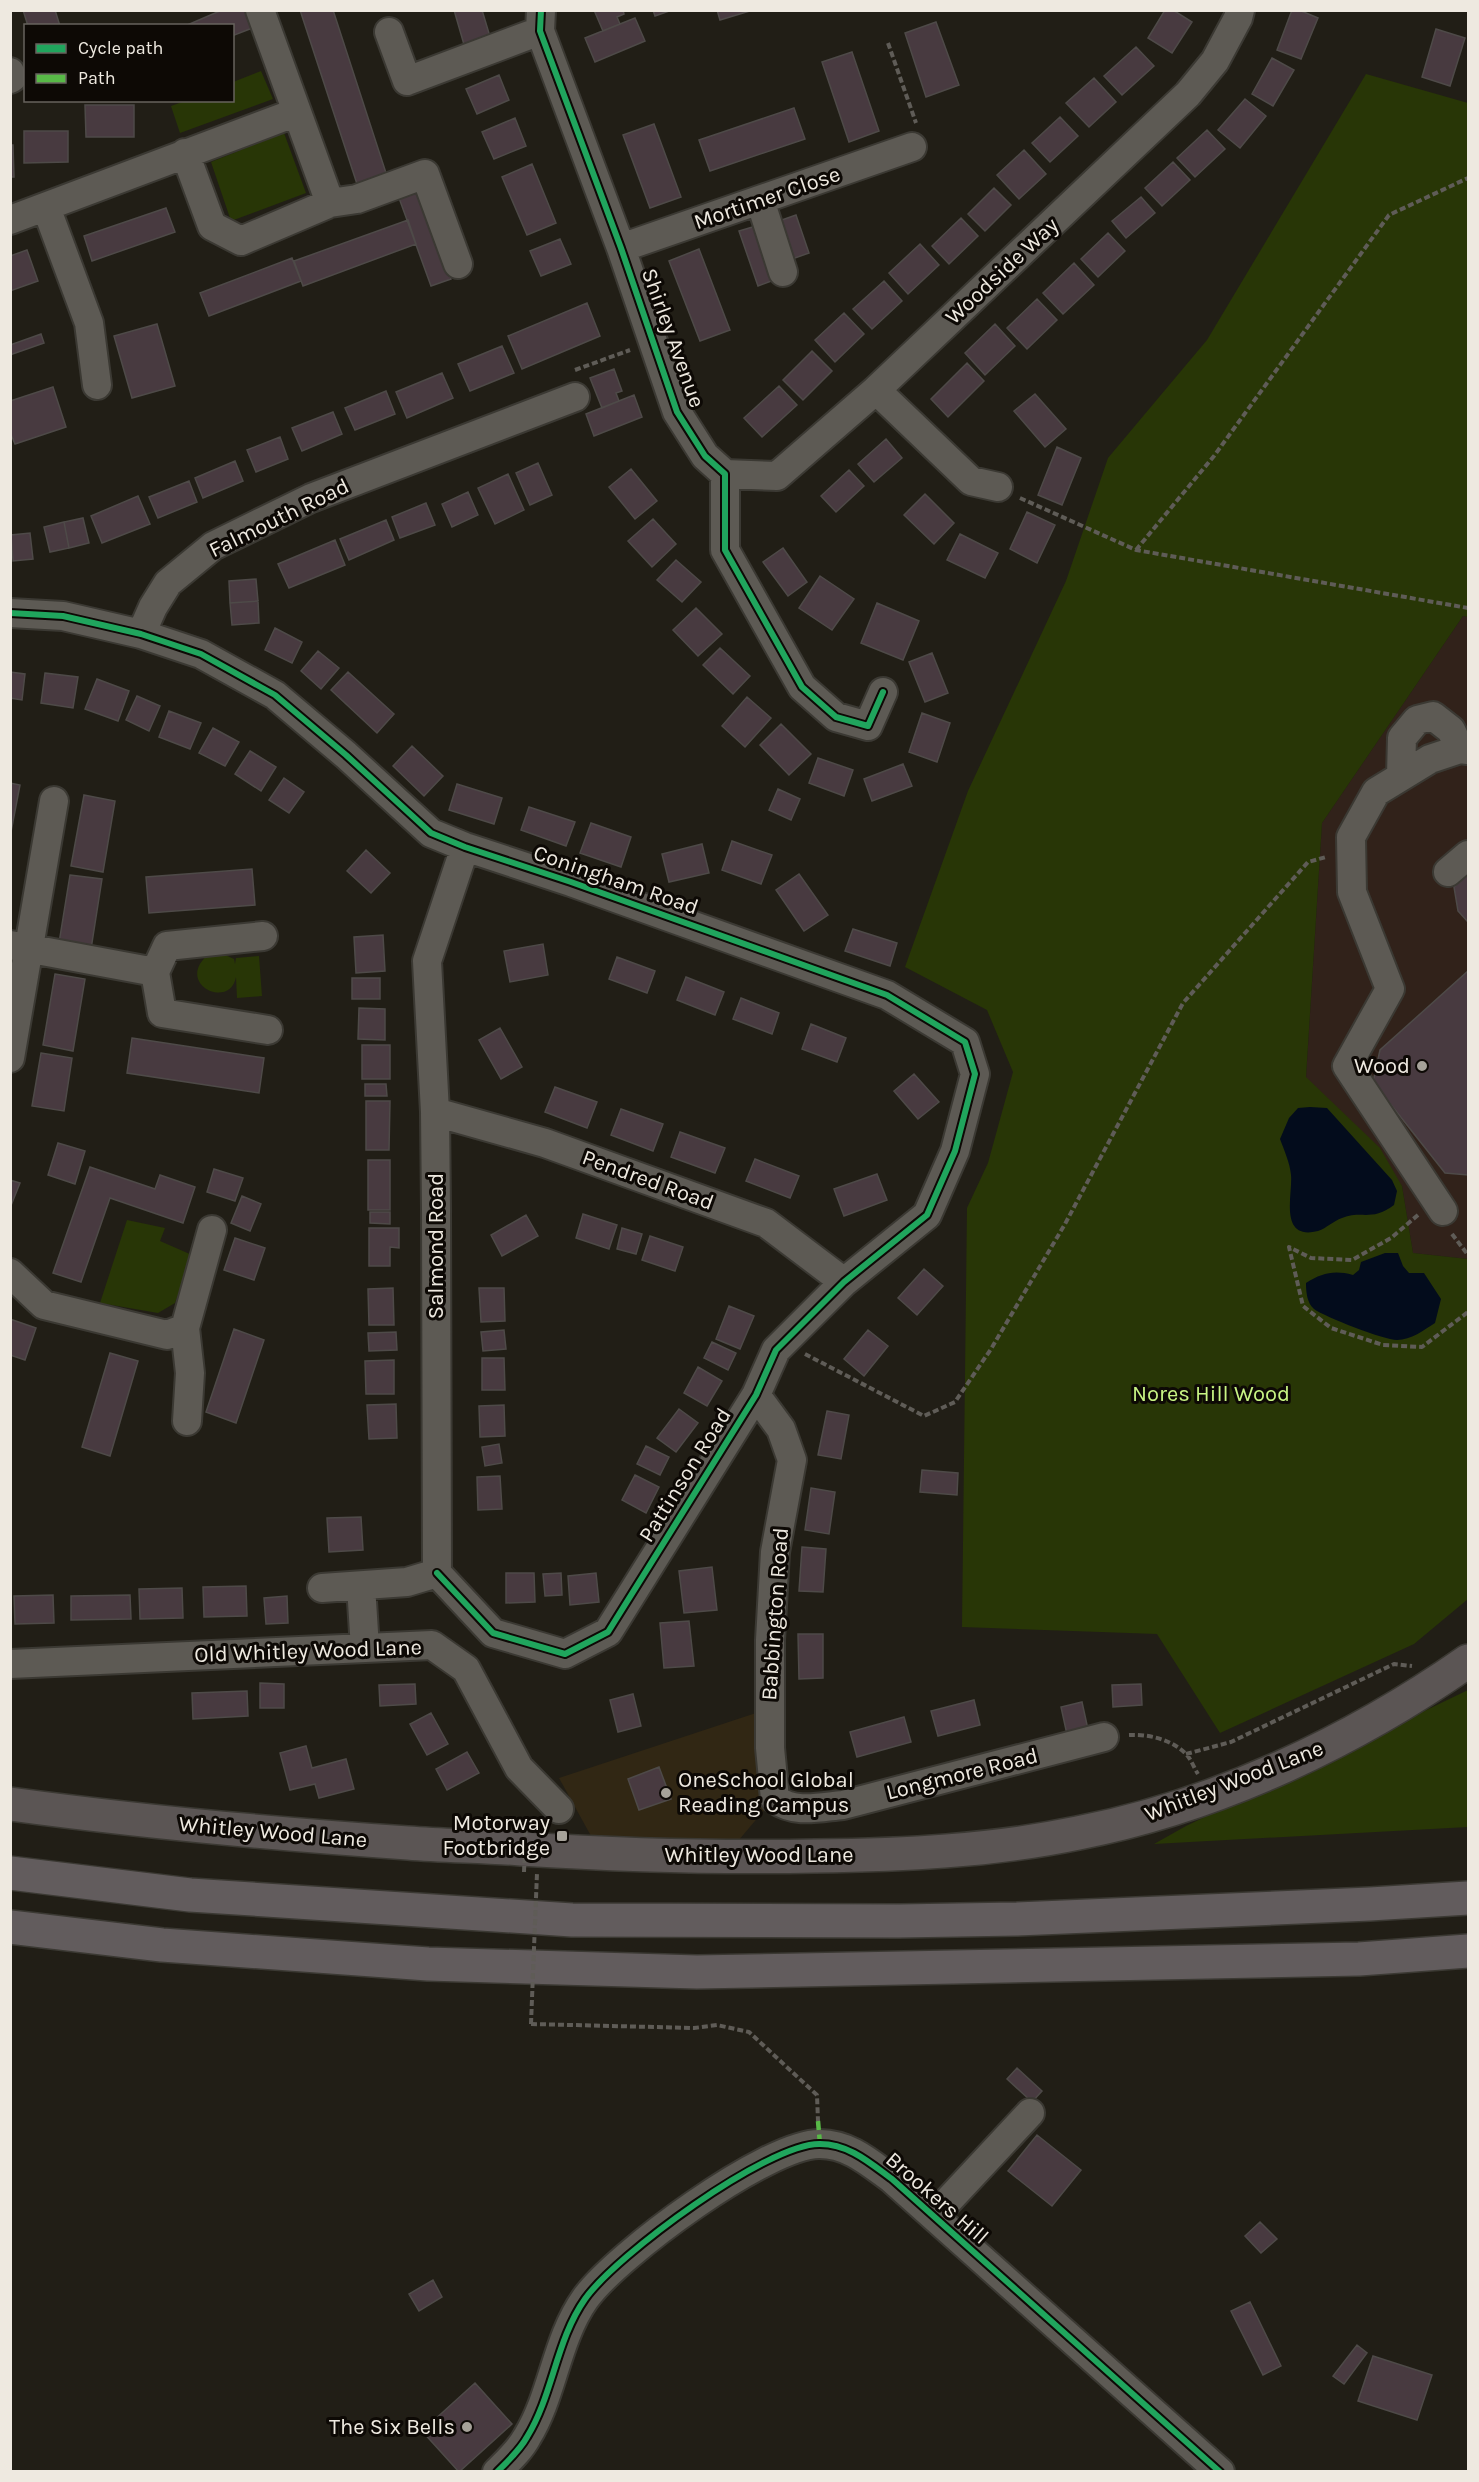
<svg xmlns="http://www.w3.org/2000/svg" width="1479" height="2482" font-family="Karla,sans-serif">
<style>
.commercial{fill:#31221a}
.built{fill:#312714}
.green{fill:#283606}
.water{fill:#030c1c}
.building{fill:#483a40;stroke:#4e4a48;stroke-width:1.5}
.lines{fill:none;stroke-linecap:round;stroke-linejoin:round}
.minor-casing{stroke:#3b3933;stroke-width:32}
.major-casing{stroke:#3b3933;stroke-width:36}
.highway-casing{stroke:#3b3933;stroke-width:36}
.path{stroke:#5f5c57;stroke-width:4;stroke-dasharray:6 3;stroke-linecap:butt}
.minor{stroke:#5d5a54;stroke-width:28}
.major{stroke:#5b5554;stroke-width:33}
.highway{stroke:#625c5d;stroke-width:33}
.path-bridge{stroke:#5f5c57;stroke-width:4;stroke-dasharray:6 3;stroke-linecap:butt}
.quiet{stroke:#58b947;stroke-width:4.5;stroke-dasharray:9 4.5;stroke-linecap:butt}
.cycleway-casing{stroke:#0d0905;stroke-width:10}
.cycleway{stroke:#20a55d;stroke-width:6}
.poi-dot{fill:#a6a299;stroke:#0d0905;stroke-width:2}
.labels{text-anchor:middle;dominant-baseline:central;stroke-width:6;stroke-linejoin:round;paint-order:stroke}
.street-label{font-size:22px;fill:#eee9e0;stroke:#0d0905}
.poi-label{font-size:22px;fill:#eee9e0;stroke:#0d0905;text-anchor:end}
.park-label{font-size:22px;fill:#c8f484;stroke:#0d0905}
</style>
<rect width="100%" height="100%" fill="#211e16"/>
<path class="commercial" d="M1463 616 1468 617V1259L1413 1253 1402 1186 1306 1078 1322 823Z"/>
<path class="built" d="M759 1712 766 1808 733 1847 596 1845 559 1778Z"/>
<path class="green" d="M261 71 273 99 180 133 171 106 185 101 232 100 233 82Z
M1366 74 1468 103V617L1463 616 1322 823 1306 1077 1380 1148 1402 1186 1413 1253 1468 1259V1599L1414 1644 1220 1733 1157 1634 962 1627 967 1208 988 1163 1013 1072 987 1010 905 967 968 791 1066 581 1108 458 1207 340Z
M284 133 306 193 231 221 211 162Z
M210 953H221L234 959 235 964 236 958 259 956 262 996 237 998 236 977C230 1011 172 983 210 953Z
M127 1220 165 1228 160 1241 192 1255 175 1303 158 1313 100 1303Z
M1468 1690V1827L1154 1844 1186 1826Z"/>
<path class="water" d="M1310 1107 1327 1108 1392 1180 1397 1191 1394 1205C1372 1222 1362 1210 1342 1218 1333 1221 1327 1228 1318 1231 1278 1241 1293 1194 1291 1175 1290 1163 1284 1150 1280 1139L1289 1118 1298 1108Z
M1385 1253H1398L1403 1266 1409 1273H1424L1441 1299 1435 1323C1424 1330 1411 1340 1397 1340 1384 1340 1325 1317 1314 1309 1307 1303 1306 1292 1306 1283 1322 1273 1334 1270 1353 1275L1359 1270 1361 1262Z"/>
<path class="building" d="M23 10H55L60 26H28Z
M222 10H248L255 27 232 36V26H185Z
M300 10H333L387 176 358 187Z
M454 10H482L491 40 465 48Z
M594 10H623L624 14 617 17 620 24 603 31Z
M653 10H672L655 16Z
M717 10H753L720 20Z
M1165 10H1173L1192 22 1172 53 1148 38Z
M1292 10H1299L1318 18 1301 59 1277 50Z
M635 18 645 41 595 62 585 38Z
M936 22 959 85 926 97 905 33Z
M1436 29 1465 38 1450 86 1422 77Z
M1136 47 1154 66 1122 95 1104 76Z
M852 52 879 131 849 142 822 62Z
M1272 58 1294 70 1273 106 1252 94Z
M499 75 509 100 477 114 466 89Z
M1094 78 1116 102 1089 127 1066 103Z
M1245 99 1266 116 1240 148 1218 130Z
M85 105H134V137H86Z
M794 108 805 139 710 171 699 140Z
M1060 117 1078 136 1050 162 1032 143Z
M515 118 526 146 494 159 482 132Z
M654 124 681 197 650 208 623 135Z
M1207 130 1225 149 1195 177 1177 158Z
M24 131H68V162L24 163Z
M10 145H13L14 177H10Z
M1024 150 1046 174 1019 199 997 175Z
M1173 162 1190 180 1162 206 1145 188Z
M532 164 556 223 527 235 502 177Z
M994 188 1011 205 985 231 968 214Z
M419 191 451 279 431 286 399 198Z
M1141 197 1155 213 1126 238 1112 221Z
M166 208 175 232 92 261 84 236Z
M796 215 809 253 792 259 779 221Z
M961 218 978 236 949 264 932 246Z
M408 220 416 244 303 286 294 261Z
M756 226 774 280 758 286 739 231Z
M1108 233 1125 251 1098 277 1081 259Z
M560 239 571 264 541 276 530 251Z
M920 244 939 265 908 294 889 273Z
M699 249 730 330 700 341 669 261Z
M27 250 38 281 10 291V256Z
M292 258 301 281 209 316 200 293Z
M1074 263 1094 285 1063 314 1043 293Z
M884 281 902 301 872 329 853 309Z
M1037 299 1057 320 1027 349 1007 328Z
M587 303 600 336 522 369 508 336Z
M844 313 864 334 835 362 815 340Z
M157 324 175 386 132 398 114 336Z
M995 324 1015 346 985 375 965 353Z
M41 334 44 343 10 355V345Z
M502 346 514 373 470 391 458 364Z
M812 351 832 371 803 400 783 380Z
M967 363 984 381 948 417 931 399Z
M614 369 622 391 616 393 619 401 602 408 590 378Z
M442 373 453 398 407 418 396 392Z
M779 386 797 405 762 437 744 418Z
M53 387 66 427 15 444 10 432V401Z
M386 391 395 414 355 430 345 408Z
M1035 394 1066 429 1045 447 1014 411Z
M634 395 642 417 594 436 586 414Z
M333 412 342 434 302 451 292 428Z
M280 437 288 459 256 472 247 450Z
M886 439 902 458 874 482 858 464Z
M1057 447 1081 458 1062 505 1038 495Z
M235 461 243 481 203 498 195 478Z
M538 463 552 495 530 505 516 473Z
M631 469 657 501 635 519 609 487Z
M849 470 864 486 836 512 821 496Z
M508 474 524 510 495 524 478 488Z
M189 481 197 502 158 518 149 497Z
M468 492 478 515 452 527 442 504Z
M925 494 954 523 934 544 904 515Z
M138 496 150 524 102 543 91 516Z
M426 503 435 525 400 538 392 517Z
M1027 512 1055 525 1037 563 1010 549Z
M83 518 89 543 69 548 64 522Z
M653 519 676 544 652 567 628 541Z
M386 520 394 540 349 560 340 539Z
M64 522 69 548 50 552 44 527Z
M30 533 33 559 13 561 11 535Z
M960 534 998 553 985 578 947 560Z
M335 540 345 565 289 588 278 564Z
M783 548 807 582 788 596 763 562Z
M676 560 701 582 682 602 657 580Z
M820 576 854 599 832 630 799 608Z
M256 579 258 601 230 603 229 581Z
M258 601 259 623 232 625 230 603Z
M877 603 919 621 903 660 861 643Z
M696 608 722 634 698 656 673 630Z
M275 628 302 642 292 663 265 650Z
M720 648 750 676 733 694 703 665Z
M318 651 339 668 321 689 301 671Z
M932 653 948 693 925 702 909 662Z
M10 672 25 674 22 700 10 698Z
M348 672 394 714 377 733 331 690Z
M45 673 78 677 73 708 41 703Z
M97 679 129 691 118 721 85 709Z
M137 696 160 706 149 731 126 720Z
M747 697 771 718 745 747 722 726Z
M169 711 201 723 190 749 159 737Z
M922 713 950 723 937 762 909 752Z
M781 724 811 754 789 775 760 745Z
M213 728 239 742 225 766 199 753Z
M412 746 443 776 424 796 393 766Z
M250 751 276 767 261 791 235 774Z
M818 758 853 770 844 796 809 783Z
M903 764 912 786 872 801 864 779Z
M284 778 304 792 289 813 269 800Z
M10 783 20 785 10 837Z
M457 784 502 798 494 824 449 810Z
M778 789 800 799 791 820 769 810Z
M84 795 115 801 103 872 71 866Z
M529 807 575 822 566 846 521 830Z
M591 823 631 837 621 867 580 853Z
M732 841 772 855 761 884 722 870Z
M702 844 709 873 669 882 662 854Z
M366 850 390 873 371 893 347 871Z
M252 869 255 905 149 913 146 877Z
M799 874 828 915 804 931 776 890Z
M1468 874V922L1458 911 1454 887Z
M70 875 102 879 91 949 59 943Z
M853 929 897 943 890 966 845 951Z
M383 935 385 971 356 973 354 937Z
M543 944 548 975 510 982 504 951Z
M617 957 655 971 647 993 609 979Z
M1468 971V1175L1445 1173 1373 1082 1380 1050Z
M55 974 85 979 73 1051 43 1045Z
M686 977 724 992 715 1015 677 1000Z
M352 978H380V999H352Z
M741 998 779 1013 772 1034 733 1019Z
M359 1008 385 1009V1040L358 1039Z
M811 1024 846 1038 837 1062 802 1049Z
M500 1028 522 1067 501 1079 479 1040Z
M132 1038 264 1058 259 1093 127 1073Z
M362 1045H390V1079H362Z
M41 1053 72 1058 64 1111 32 1106Z
M914 1074 939 1102 918 1119 894 1091Z
M365 1084H386L387 1096H365Z
M555 1087 597 1102 587 1128 545 1112Z
M366 1101H390L389 1150H366Z
M621 1109 663 1124 653 1151 611 1135Z
M680 1132 725 1148 715 1173 671 1157Z
M58 1143 85 1151 75 1184 48 1175Z
M755 1159 799 1176 790 1198 746 1181Z
M368 1160H390V1210H368Z
M90 1167 155 1189 160 1175 195 1187 183 1223 110 1198 81 1282 53 1273Z
M214 1169 243 1178 235 1201 207 1192Z
M877 1174 887 1200 844 1216 834 1189Z
M10 1180 20 1183 10 1208Z
M242 1196 261 1204 250 1231 231 1223Z
M370 1212H390V1224L370 1223Z
M583 1214 617 1225 609 1249 576 1238Z
M526 1215 538 1236 502 1256 491 1235Z
M369 1228H399V1248L390 1247V1266H369Z
M622 1228 642 1234 636 1254 617 1249Z
M650 1236 683 1247 675 1271 642 1260Z
M235 1238 265 1248 254 1280 224 1270Z
M924 1269 943 1286 917 1315 898 1298Z
M393 1288 394 1325H369L368 1289Z
M479 1288H504L505 1321 481 1322Z
M729 1306 754 1316 740 1349 716 1339Z
M10 1319 36 1328 25 1360 10 1355Z
M234 1329 264 1340 236 1423 206 1412Z
M504 1330 506 1349 483 1351 481 1332Z
M868 1330 888 1346 864 1376 844 1359Z
M396 1332 397 1350 369 1351 368 1333Z
M712 1342 736 1353 728 1370 704 1358Z
M110 1353 138 1361 110 1456 82 1447Z
M482 1358H504L505 1390H482Z
M394 1360V1394H366L365 1361Z
M698 1367 722 1381 707 1406 684 1393Z
M396 1404 397 1438 369 1439 367 1405Z
M504 1405 505 1436 480 1437 479 1406Z
M679 1409 698 1423 676 1452 657 1438Z
M827 1411 849 1415 841 1459 818 1455Z
M499 1444 502 1463 485 1466 482 1447Z
M646 1446 669 1457 660 1475 637 1464Z
M922 1470 958 1473 957 1495 920 1492Z
M635 1475 659 1487 646 1513 622 1500Z
M500 1476 502 1509 478 1510 477 1477Z
M811 1488 835 1492 829 1534 805 1530Z
M361 1517 363 1550 329 1552 327 1518Z
M802 1547 826 1549 823 1592 799 1591Z
M712 1567 717 1610 684 1613 679 1571Z
M506 1573H534L535 1602 506 1603Z
M561 1573 562 1595 545 1596 543 1574Z
M596 1573 599 1602 570 1605 568 1576Z
M246 1586 247 1616 204 1617 203 1587Z
M182 1588 183 1618 140 1619 139 1589Z
M53 1595 54 1623 15 1624 14 1596Z
M130 1595 131 1619 71 1620V1596Z
M287 1596 288 1623 266 1624 264 1598Z
M689 1621 694 1666 664 1668 660 1623Z
M798 1634H823V1678L799 1679Z
M260 1683 284 1684V1708H260Z
M415 1684 416 1704 380 1706 379 1685Z
M1141 1684 1142 1705 1113 1707 1112 1685Z
M247 1691 248 1716 193 1719 192 1693Z
M633 1694 641 1726 618 1732 610 1700Z
M974 1700 980 1725 938 1736 931 1711Z
M1082 1702 1089 1734 1068 1739 1061 1707Z
M431 1713 448 1744 427 1755 410 1724Z
M904 1717 911 1742 857 1757 850 1732Z
M306 1746 312 1768 346 1759 354 1789 319 1798 315 1784 290 1790 280 1753Z
M467 1752 479 1773 447 1790 436 1769Z
M659 1767 671 1799 639 1810 628 1779Z
M1017 2068 1042 2091 1032 2102 1007 2079Z
M1037 2135 1081 2170 1052 2206 1008 2171Z
M1260 2222 1277 2239 1261 2253 1245 2236Z
M433 2280 442 2297 419 2311 409 2294Z
M1250 2302 1281 2366 1263 2375 1231 2311Z
M1357 2345 1367 2353 1344 2384 1333 2376Z
M1373 2356 1432 2375 1417 2420 1358 2401Z
M475 2383 512 2424 459 2472 422 2431Z"/>
<g class="lines">
<g class="minor-casing">
<path id="minor" d="M541 10 540 31 621 248 677 412 705 456 725 474V550L802 687 836 717 868 726 883 692
M389 32 407 81 540 31
M10 72 12 78 10 79
M185 153 212 226 241 241 330 203 260 10
M760 200 783 272
M330 203 357 199 425 174 458 264
M46 207 89 323 97 385
M10 220 297 112
M621 248 912 147
M876 390 971 481 998 487
M725 474 777 476 876 390 1188 94 1215 61 1238 18 1240 10
M10 613 63 616 141 634 201 654 275 695 346 755 431 833 465 847 571 882 887 995 965 1042 975 1074 955 1151 927 1215 844 1282 776 1350 756 1395 608 1632 565 1654 493 1633 437 1573
M141 634 153 607 168 583 213 546 311 498 575 397
M1401 775 1402 738 1417 720 1433 716 1451 730 1460 749
M1448 872 1468 855
M10 945 155 972 162 1013 268 1030
M155 972 167 946 263 936
M10 1058 54 801
M435 1112 545 1143 766 1223 844 1282
M1443 1211 1347 1066 1390 989 1352 892 1351 837 1376 792 1430 759 1460 749 1468 750
M10 1273 44 1305 167 1335 185 1328 212 1230
M185 1328 190 1373 187 1421
M756 1395 781 1429 792 1460 775 1552 770 1640V1748L775 1799C795 1814 820 1807 843 1805L1104 1737
M437 1573 436 1210 435 1112 427 961 465 847
M361 1586 365 1648
M322 1588 407 1582 437 1573
M10 1664 432 1645 466 1669 519 1768 559 1809
M934 2216 1030 2113
M497 2472C508 2461 520 2450 527 2437 553 2395 556 2340 585 2299 616 2255 768 2143 820 2144 849 2144 870 2163 892 2179L1220 2472"/>
</g>
<g class="major-casing">
<path id="major" d="M10 1804C143 1822 275 1834 408 1843 446 1846 484 1846 521 1849 619 1855 717 1858 815 1856 903 1855 991 1851 1078 1833 1217 1806 1352 1742 1468 1661"/>
</g>
<g class="highway-casing">
<path id="highway" d="M10 1873 190 1895 572 1920 899 1921 1017 1919 1370 1904 1468 1898
M10 1927 162 1945 428 1964 697 1972 1359 1959 1468 1951"/>
</g>
<path class="path" d="M888 43 916 123
M575 370 630 350
M1020 498 1136 550 1468 608
M1136 550 1214 456 1389 215 1468 178
M1418 1215 1391 1238 1352 1260 1311 1258 1289 1247 1303 1306 1331 1328 1383 1345 1422 1347 1468 1312
M1452 1234 1468 1255
M805 1354 924 1416 955 1402 991 1349 1065 1224 1183 1003 1308 862 1326 857
M1129 1735C1148 1734 1171 1739 1186 1754 1191 1759 1194 1768 1198 1774
M1186 1754 1231 1742 1394 1664 1412 1666
M531 2024 694 2028 717 2025 749 2032 817 2095 818 2121"/>
<use href="#minor" class="minor"/>
<use href="#major" class="major"/>
<use href="#highway" class="highway"/>
<path class="path-bridge" d="M524 1872 526 1823
M531 2024 537 1873"/>
<path class="quiet" d="M818 2121 820 2144"/>
<g class="cycleway-casing">
<path id="cycleway" d="M541 10 540 31 621 248 677 412 705 456 725 474V550L802 687 836 717 868 726 883 692
M10 613 63 616 141 634 201 654 275 695 346 755 431 833 465 847 571 882 887 995 965 1042 975 1074 955 1151 927 1215 844 1282 776 1350 756 1395 608 1632 565 1654 493 1633 437 1573
M497 2472C508 2461 520 2450 527 2437 553 2395 556 2340 585 2299 616 2255 768 2143 820 2144 849 2144 870 2163 892 2179L1220 2472"/>
</g>
<use href="#cycleway" class="cycleway"/>
</g>
<g class="poi-dot">
<circle cx="1422" cy="1066" r="6"/>
<circle cx="666" cy="1793" r="6"/>
<rect x="556" y="1830" width="12" height="12" rx="3"/>
<circle cx="467" cy="2427" r="6"/>
</g>
<g class="labels">
<g class="street-label">
<text transform="translate(767 198) rotate(-19)">Mortimer Close</text>
<text transform="translate(1002 271) rotate(-43)">Woodside Way</text>
<text transform="translate(673 338) rotate(70)">Shirley Avenue</text>
<text transform="translate(279 518) rotate(-26)">Falmouth Road</text>
<text transform="translate(616 880) rotate(19)">Coningham Road</text>
<text transform="translate(648 1180) rotate(20)">Pendred Road</text>
<text transform="translate(436 1246) rotate(-90)">Salmond Road</text>
<text transform="translate(685 1475) rotate(-58)">Pattinson Road</text>
<text transform="translate(775 1614) rotate(-86)">Babbington Road</text>
<text transform="translate(308 1651) rotate(-2)">Old Whitley Wood Lane</text>
<text transform="translate(962 1774) rotate(-14)">Longmore Road</text>
<text transform="translate(1234 1781) rotate(-21)">Whitley Wood Lane</text>
<text transform="translate(273 1832) rotate(5)">Whitley Wood Lane</text>
<text x="759" y="1855">Whitley Wood Lane</text>
<text transform="translate(937 2198) rotate(41)">Brookers Hill</text>
</g>
<g class="poi-label">
<text x="1410" y="1066">Wood</text>
<text x="678" y="1780" text-anchor="start">OneSchool Global<tspan x="678" dy="25">Reading Campus</tspan></text>
<text x="550" y="1823">Motorway<tspan x="550" dy="25">Footbridge</tspan></text>
<text x="455" y="2427">The Six Bells</text>
</g>
<g class="park-label">
<text x="1211" y="1394">Nores Hill Wood</text>
</g>
</g>
<rect width="1479" height="2482" fill="none" stroke="#eee9e0" stroke-width="24"/>
<rect x="24" y="24" width="210" height="78" fill="#0d0905" stroke="#67635d" stroke-width="1.5"/>
<rect x="36" y="44" width="30" height="9" fill="#20a55d" stroke="#67635d" stroke-width="1.5"/>
<text x="78" y="54" font-size="18" fill="#eee9e0">Cycle path</text>
<rect x="36" y="74" width="30" height="9" fill="#58b947" stroke="#67635d" stroke-width="1.5"/>
<text x="78" y="84" font-size="18" fill="#eee9e0">Path</text>
</svg>
